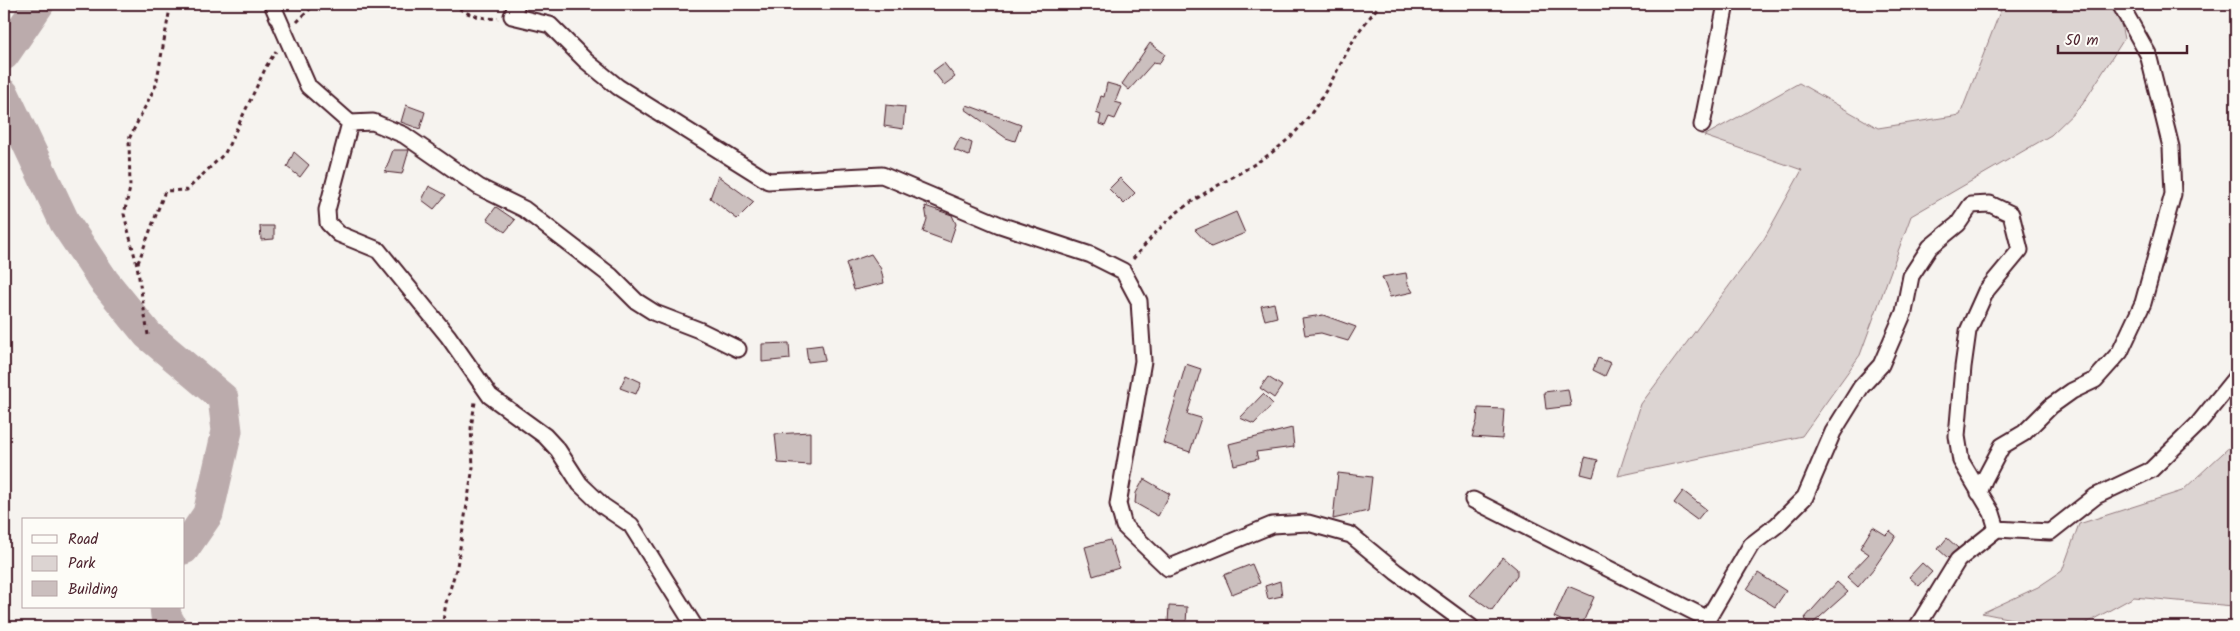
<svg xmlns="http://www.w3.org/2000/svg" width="2240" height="631" font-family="Kalam,sans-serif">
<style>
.green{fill:#dcd4d2;stroke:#937a7e}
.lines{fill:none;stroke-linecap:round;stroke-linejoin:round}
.river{stroke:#bbabac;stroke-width:31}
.building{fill:#cbbfbe;stroke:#4a1f2b}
.minor-casing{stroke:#4a1f2b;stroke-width:19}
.path{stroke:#4a1f2b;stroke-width:3;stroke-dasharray:4 4;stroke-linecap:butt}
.minor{stroke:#fdfcf7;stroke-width:15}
</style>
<rect width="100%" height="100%" fill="#f6f3ef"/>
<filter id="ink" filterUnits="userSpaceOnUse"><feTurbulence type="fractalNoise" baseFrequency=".02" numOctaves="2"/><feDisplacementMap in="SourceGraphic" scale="10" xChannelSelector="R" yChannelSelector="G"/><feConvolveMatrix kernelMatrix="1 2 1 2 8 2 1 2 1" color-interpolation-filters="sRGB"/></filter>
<g filter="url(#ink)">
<path class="green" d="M2003 4H2117L2124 39 2082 105 2051 135 1911 216 1860 355 1802 436 1618 476 1641 404 1764 239 1802 170 1704 136 1799 83 1878 128 1960 115Z
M2236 441V603L2233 606 2134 597 2079 627H2052L1982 613 2038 587 2062 571 2079 524 2182 491Z"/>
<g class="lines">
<path class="river" d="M4 55 39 4
M4 94 65 223 104 281 148 335 223 398 227 431 208 514 184 549
M165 607 166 616 172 627"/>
</g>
<path class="building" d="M1150 43 1165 54 1159 64 1153 63 1129 90 1122 84Z
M944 63 955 77 944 85 933 71Z
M1107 83 1121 87 1115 102 1122 104 1115 119 1109 117 1105 126 1099 124 1101 115 1096 113 1101 96 1104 97Z
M406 105 425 112 420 129 401 122Z
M886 105 905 107 903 129 884 126Z
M967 105 1021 125 1015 141 1006 138 965 109Z
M960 138 972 143 969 156 954 150Z
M393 150H409L402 174 385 172Z
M294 152 309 165 300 177 287 167Z
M718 176 754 202 737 219 710 198Z
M1120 178 1135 193 1124 204 1109 189Z
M429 186 446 195 434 209 422 200Z
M925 206 952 215 956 224 950 242 923 232 927 219Z
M496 207 515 220 505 232 487 219Z
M1236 212 1245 233 1211 247 1195 230Z
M260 226H274V239L261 240Z
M871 254 881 269 884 283 854 290 846 263Z
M1406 273 1408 284 1413 292 1390 297 1382 277Z
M1274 303 1277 317 1265 320 1261 306Z
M1323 315 1356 327 1348 341 1321 333 1305 335 1302 318Z
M789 343 790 359 762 362V344Z
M822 345 825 360 808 362 806 347Z
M1598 358 1611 363 1605 376 1593 370Z
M1186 364 1201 369 1187 414 1201 418 1190 452 1163 443Z
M626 375 641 382 636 394 620 388Z
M1268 377 1282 386 1274 398 1260 388Z
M1568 389 1571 406 1546 409 1544 392Z
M1263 394 1273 404 1254 424 1240 418Z
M1478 408 1504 409 1502 439 1472 437 1477 421Z
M1292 428 1294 447 1256 452 1258 459 1234 465 1229 444Z
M810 432V465L778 463 775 434Z
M1585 457 1598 460 1593 477 1581 474Z
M1338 473 1372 477 1368 511 1333 519Z
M1144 479 1170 494 1158 516 1135 503 1136 493Z
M1683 491 1706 509 1697 520 1674 503Z
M1873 527 1886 535 1890 531 1896 536 1874 568 1858 587 1847 577 1869 554 1860 548Z
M1947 538 1958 548 1948 558 1938 549Z
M1110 540 1119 568 1093 576 1085 547Z
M1503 557 1517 569V575L1492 610 1470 595Z
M1922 563 1932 572 1919 586 1909 577Z
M1252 564 1260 583 1232 594 1224 575Z
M1758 573 1786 591 1775 607 1747 589Z
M1280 581 1282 596 1268 599 1265 586Z
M1837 582 1848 592 1811 625 1804 619Z
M1568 586 1594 597 1581 627H1576L1554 617Z
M1169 606 1187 607 1186 624 1168 623Z"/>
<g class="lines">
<g class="minor-casing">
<path id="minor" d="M272 4 308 86 350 123 373 122 404 135 479 187 524 209 611 276 636 301 655 313 699 330 738 349
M517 4 512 16 550 25 586 61 618 87 768 181 882 175 1000 225 1091 255 1123 271 1139 301 1143 361 1118 504 1124 526 1168 568 1272 525 1308 523 1351 535 1396 572 1471 627
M350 123 327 210 328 223 339 234 378 250 448 336 490 396 545 436 558 450 580 484 603 506 631 525 695 627
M1702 125 1726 4
M1979 493 1984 480 2002 446 2024 433 2051 406 2072 391 2095 380 2120 352 2143 303 2173 194 2171 147 2148 54 2120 4
M1473 500 1708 619
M1703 627 1751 545 1777 525 1805 497 1833 432 1861 387 1881 365 1904 312 1911 276 1930 247 1958 224 1971 205 1990 204 2011 214 2020 250 1986 291 1968 331 1963 367 1957 436 1961 461 1992 513 1997 529
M1917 627 1958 560 1997 529 2050 532 2096 496 2151 470 2198 424 2236 377"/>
</g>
<path class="path" d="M453 4C464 14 484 20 498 18
M679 4 684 6 708 4
M297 22 314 5 327 4
M1133 259C1150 239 1167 218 1190 203 1221 181 1257 167 1286 141 1320 111 1335 72 1357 34 1364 24 1373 14 1380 4
M138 263 165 191 187 190 225 153 267 65 276 51
M148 335 137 265 124 214 130 188 129 139 156 85 170 8 168 4
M442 627 446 603 457 566 473 467 471 428 475 402"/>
<use href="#minor" class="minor"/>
</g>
</g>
<rect width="2240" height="631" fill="none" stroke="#fdfcf7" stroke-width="20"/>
<rect x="10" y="10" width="2220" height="611" fill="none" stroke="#4a1f2b" stroke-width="2" filter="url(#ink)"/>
<rect x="22" y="518" width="162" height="90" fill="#fdfcf7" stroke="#b5a4a5"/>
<rect x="32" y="535" width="25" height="8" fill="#fdfcf7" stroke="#b5a4a5"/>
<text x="68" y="544" font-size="15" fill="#4a1f2b">Road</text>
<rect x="32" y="556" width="25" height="15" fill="#dcd4d2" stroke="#b5a4a5"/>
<text x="68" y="568" font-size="15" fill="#4a1f2b">Park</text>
<rect x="32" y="581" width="25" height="15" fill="#cbbfbe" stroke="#b5a4a5"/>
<text x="68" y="594" font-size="15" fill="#4a1f2b">Building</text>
<path d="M2058 45v8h129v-8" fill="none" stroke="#4a1f2b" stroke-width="2.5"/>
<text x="2065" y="45" font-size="15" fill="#4a1f2b" stroke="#fdfcf7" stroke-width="4" paint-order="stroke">50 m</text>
</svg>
